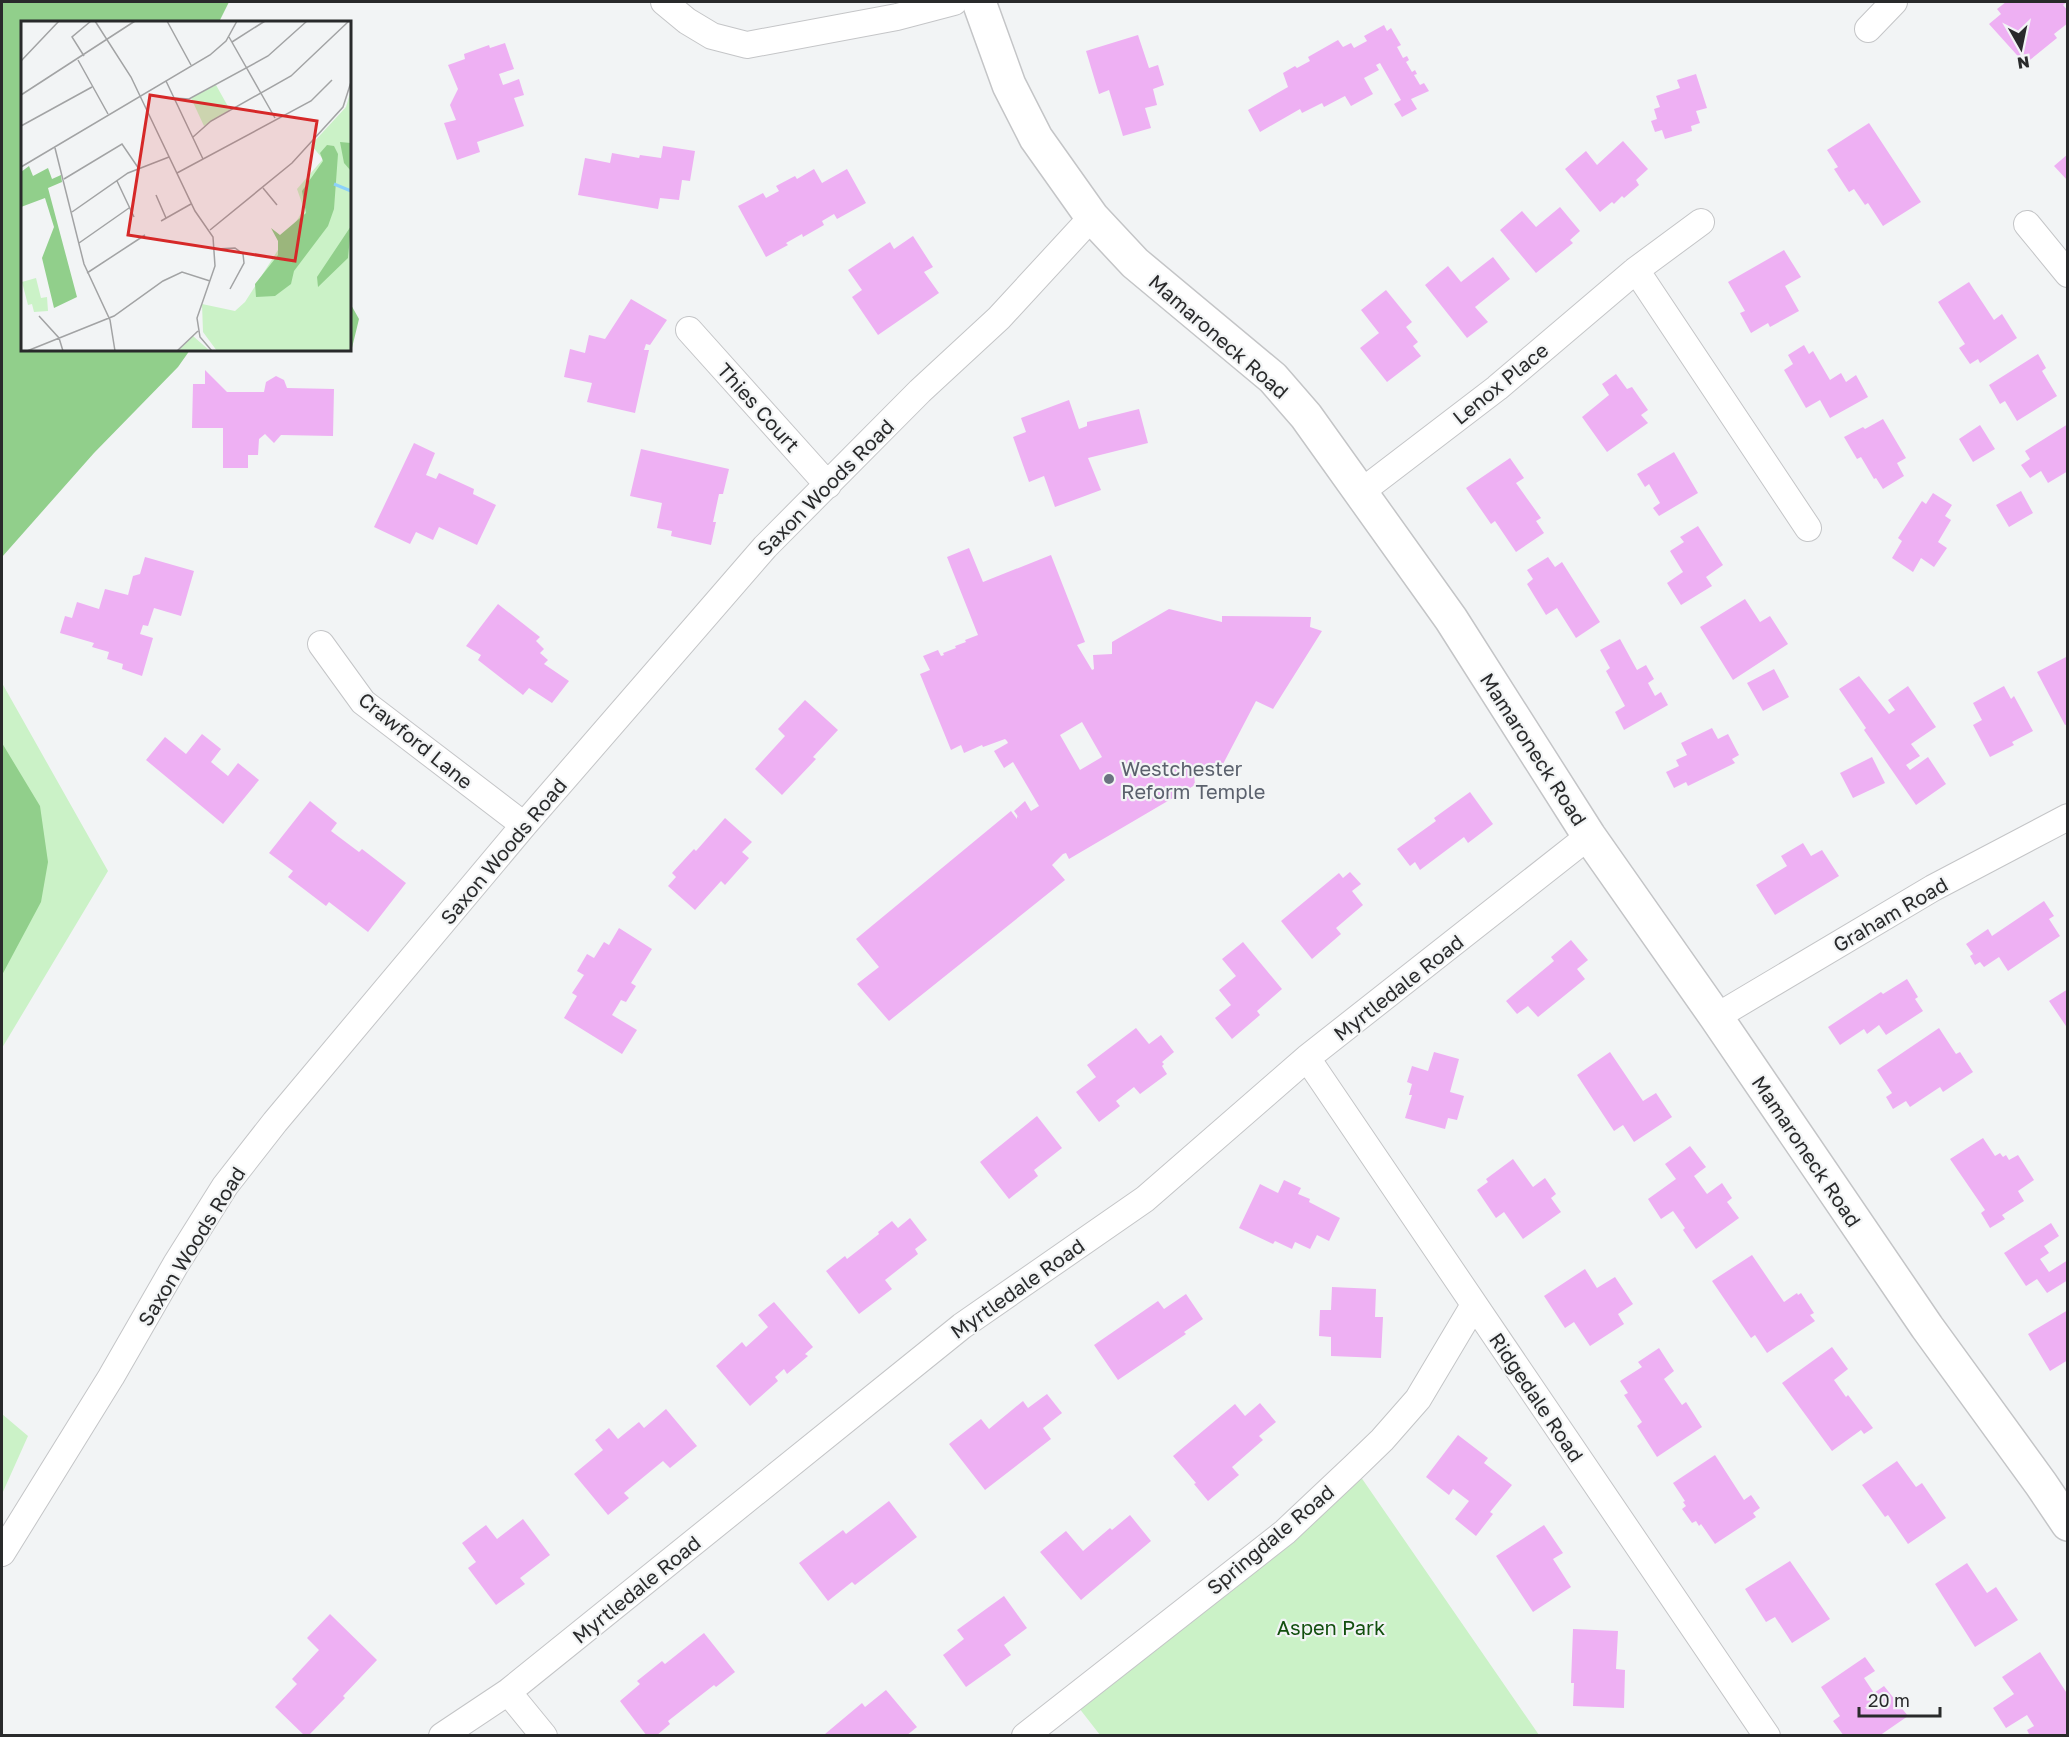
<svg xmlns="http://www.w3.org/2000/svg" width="2069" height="1737" font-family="'Golos Text',sans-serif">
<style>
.green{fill:#cbf2c7}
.forest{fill:#91cf8b}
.building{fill:#eeb0f3;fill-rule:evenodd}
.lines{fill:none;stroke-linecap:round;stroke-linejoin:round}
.street-casing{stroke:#c4c5c7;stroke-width:28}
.secondary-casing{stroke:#c4c5c7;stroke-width:36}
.street{stroke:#fff;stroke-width:26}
.secondary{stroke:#fff;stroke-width:33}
.worship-dot{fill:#6b7280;stroke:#f2f4f5;stroke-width:2}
.labels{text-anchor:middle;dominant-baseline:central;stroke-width:4.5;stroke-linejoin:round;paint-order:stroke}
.street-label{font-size:20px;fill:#292a2b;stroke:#f2f4f5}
.worship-label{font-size:20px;fill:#5b616d;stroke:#f2f4f5;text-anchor:start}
.park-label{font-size:20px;fill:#13500f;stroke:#f2f4f5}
.inset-river{fill:none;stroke:#8cd1fa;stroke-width:3}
.inset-road{fill:none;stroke:#a2a3a4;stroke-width:1.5}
.view{fill:#d62828;fill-opacity:0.15;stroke:#d62828;stroke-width:3}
.inset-edge{fill:none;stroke:#292a2b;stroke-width:3}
</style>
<rect width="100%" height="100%" fill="#f2f4f5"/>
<path class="green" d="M2 683 108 871 2 1048Z
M2 1414 28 1436 2 1494Z
M1354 1467 1539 1735H1100L1072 1699Z"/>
<path class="forest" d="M2 2H229L219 22H22V350H190L178 367 94 453 2 557Z
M350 303 359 319 351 352 344 350H350Z
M2 743 40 806 48 862 41 902 2 975Z"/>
<path class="building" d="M2006 2H2067L2063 5 2068 11V23L2054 34 2057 38 2025 64 1989 24 2001 14 1997 9Z
M1384 25 1387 31 1391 28 1401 45 1397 47 1403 58 1407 56 1409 60 1406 62 1412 72 1415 70 1417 74 1414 75 1420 85 1424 83 1429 91 1411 99 1417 109 1402 117 1394 104 1401 100 1380 63 1376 65 1379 70 1364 78 1373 94 1351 106 1345 96 1324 107 1322 103 1302 113 1300 109 1260 132 1248 110 1288 87 1283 73 1295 66 1297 68 1310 61 1308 57 1338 40 1343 47 1351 43 1354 48 1367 41 1364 36Z
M1138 35 1149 68 1158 65 1164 85 1153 89 1157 105 1145 108 1151 128 1123 136 1109 90 1099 94 1086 51Z
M505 43 514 69 499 74 503 85 519 79 524 95 514 98 524 126 477 142 480 152 457 160 444 123 456 120 450 105 458 89 448 65 465 59 464 54 489 45 490 48Z
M1696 74 1707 108 1696 111 1700 123 1691 126 1692 131 1665 139 1662 130 1655 132 1651 121 1657 119 1654 109 1660 107 1656 96 1680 88 1677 80Z
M1869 123 1921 202 1883 226 1868 203 1865 205 1854 189 1849 192 1834 169 1838 167 1827 150Z
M1623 141 1648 169 1636 180 1639 185 1624 198 1622 196 1614 204 1612 202 1600 212 1565 169 1586 151 1597 165Z
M663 146 695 151 690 181 682 180 679 200 660 198 658 209 578 195 585 158 610 163 612 153 639 158 640 155 661 158Z
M2068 154V181L2054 166Z
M814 169 822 183 847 169 866 203 837 219 834 214 822 221 824 225 803 237 802 234 786 243 788 245 766 257 738 206 763 193 766 198 779 191 776 186 795 176 797 179Z
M1560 207 1580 231 1570 240 1573 243 1536 273 1500 230 1522 211 1536 227Z
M913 236 933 267 924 272 939 293 878 335 852 297 862 290 848 270 890 242 894 249Z
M1784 250 1801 277 1785 286 1799 311 1770 327 1768 323 1751 333 1740 313 1745 311 1728 282Z
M1493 257 1510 279 1475 307 1488 322 1467 338 1425 285 1448 266 1461 282Z
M1969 282 1994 320 2002 314 2017 338 1980 363 1978 359 1970 364 1959 348 1965 344 1938 302Z
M1386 290 1412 322 1406 327 1418 342 1413 346 1421 356 1387 382 1360 348 1379 333 1361 310Z
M631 299 667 320 650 345 646 344 644 350H649L635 413 587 402 592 383 564 377 570 349 585 353 589 335 605 339Z
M1804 345 1809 354 1813 351 1830 380 1841 373 1846 382 1856 375 1868 397 1830 418 1820 400 1806 408 1784 370 1793 364 1788 355Z
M2038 354 2046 368 2042 371 2057 396 2017 421 2005 401 2000 404 1989 385Z
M205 370 227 392H264L266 382 276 376 284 380 287 388 334 389 333 436 281 435 274 443 265 434 259 439 258 455H248V468H223V428H192L193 384H205Z
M1616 374 1627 389 1632 387 1648 410 1641 415 1648 423 1607 452 1582 417 1609 395 1602 384Z
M1069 400 1079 429 1087 426V422L1139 409 1148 443 1088 458 1101 490 1055 507 1044 476 1029 482 1013 437 1026 432 1021 418Z
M1883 419 1906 458 1897 463 1904 476 1883 489 1876 478 1874 479 1861 457 1857 459 1844 437 1863 427 1865 429Z
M2068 424V471L2048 483 2041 471 2030 478 2021 465 2030 459 2025 451Z
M1980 425 1995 449 1973 462 1959 439Z
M414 443 435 453 426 475 436 479 439 473 474 489 473 494 496 505 477 545 439 527 433 540 416 532 410 544 374 527Z
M641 449 729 469 723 494H719L713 522H716L711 545 671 536 672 531 657 528 662 503 630 496Z
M1674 452 1698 493 1659 516 1653 508 1660 503 1649 484 1645 487 1637 474Z
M1510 458 1524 478 1516 483 1541 518 1536 521 1544 533 1516 552 1495 521 1491 524 1466 488Z
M2021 491 2033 513 2009 527 1996 505Z
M1933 493 1952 505 1945 516 1951 520 1938 542 1947 548 1934 567 1921 558 1913 572 1892 558 1902 541 1898 538 1922 501 1926 504Z
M1698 526 1723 565 1706 577 1712 586 1681 605 1667 583 1683 572 1670 551 1684 542 1680 537Z
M969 548 983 582 1051 555 1085 642 1077 645 1092 670 1094 669 1093 655 1112 654V642L1169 609 1222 622V616L1311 617 1310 627 1322 631 1273 709 1256 701 1223 764 1212 763 1194 774 1195 785 1069 859 1066 853 1063 854 1052 865 1065 880 889 1021 857 984 879 967 856 939 1011 811 1017 819V816L1019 818 1014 811 1025 801 1031 811 1039 806 1013 762 1004 768 994 751 1008 743 1007 741 1005 739 983 747 982 745 964 753 961 745 951 750 920 674 930 670 923 656 938 650 941 656 944 655 943 653 956 648 955 646 966 642 965 640 978 635 947 557ZM1082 722 1102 757 1080 770 1060 735Z
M145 557 194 571 181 616 154 608 148 626 143 625 140 634 153 638 142 676 122 669 123 664 107 659 109 652 92 647 94 643 60 633 65 616 72 618 77 602 99 609 105 589 128 595 133 576 140 574Z
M1548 557 1555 567 1562 562 1600 622 1576 638 1557 608 1546 615 1527 584 1533 579 1527 570Z
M1745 599 1760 622 1770 616 1788 644 1733 680 1700 627Z
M498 604 540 637 536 641 544 649 540 653 548 660 544 664 569 681 552 703 529 688 523 695 478 660 481 655 466 646Z
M1620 639 1637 670 1646 665 1654 679 1648 683 1655 696 1661 692 1668 705 1624 730 1615 712 1625 706 1606 671 1610 668 1600 650Z
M2068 656V724L2065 725 2037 672Z
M1774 669 1789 697 1763 711 1747 683Z
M1859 676 1889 714 1895 710 1888 700 1908 686 1936 727 1911 744 1920 756 1906 765 1910 770 1928 757 1946 784 1916 805 1864 730 1866 728 1839 689Z
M2004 686 2011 699 2014 696 2033 731 2012 742 2014 745 1990 757 1973 725 1982 720 1973 703Z
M805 700 838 730 813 757 816 759 782 795 755 769 785 736 778 729Z
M1712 728 1718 739 1728 734 1739 755 1732 759 1735 763 1688 786 1686 782 1674 788 1666 772 1679 766 1676 760 1687 755 1681 743Z
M202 734 221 749 211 762 228 776 238 763 259 780 223 824 146 760 165 737 186 754Z
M1872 757 1885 783 1853 798 1840 773Z
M1470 792 1493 824 1468 843 1464 837 1420 870 1415 862 1410 866 1397 849 1436 821 1434 818Z
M310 801 337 823 331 831 359 852 362 849 406 883 368 932 329 902 326 906 288 877 293 871 269 853Z
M725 818 752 842 742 852 749 858 725 885 721 881 695 910 668 886 676 877 672 873 694 849 696 851Z
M1803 843 1811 856 1822 850 1839 876 1775 915 1756 885 1787 866 1781 856Z
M1350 872 1361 884 1352 891 1363 905 1336 928 1341 934 1312 959 1281 921 1339 873 1343 878Z
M2044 901 2054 916 2049 919 2060 936 2008 971 1999 957 1984 967 1980 962 1975 965 1970 956 1973 954 1966 944 1988 929 1992 936Z
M619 928 652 949 631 983 636 986 626 1002 621 1000 612 1015 637 1030 622 1054 564 1018 577 996 572 993 584 975 577 971 587 954 594 958 604 942 609 945Z
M1571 940 1588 960 1577 969 1585 979 1538 1017 1528 1006 1517 1014 1506 1001 1554 961 1551 957Z
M1243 942 1282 989 1257 1011 1260 1015 1232 1039 1215 1018 1231 1005 1219 990 1236 976 1222 959Z
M1907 979 1918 997 1915 999 1923 1011 1886 1035 1879 1025 1867 1034 1864 1029 1840 1045 1828 1027 1881 992 1883 994Z
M2068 989V1029L2049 1001Z
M1136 1028 1149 1044 1161 1035 1174 1052 1162 1062 1164 1064 1162 1066 1167 1074 1140 1094 1134 1087 1116 1101 1120 1106 1099 1122 1076 1092 1096 1077 1087 1065Z
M1939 1028 1956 1054 1960 1052 1973 1072 1943 1092 1940 1087 1910 1107 1906 1101 1893 1109 1886 1097 1892 1093 1877 1070Z
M1434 1052 1459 1059 1450 1092 1464 1096 1457 1120 1448 1118 1445 1129 1405 1118 1412 1095H1409L1412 1084 1407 1082 1412 1066 1428 1071Z
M1610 1052 1643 1101 1656 1093 1672 1117 1634 1142 1623 1125 1614 1131 1577 1075Z
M1037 1116 1062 1148 1034 1170 1038 1176 1009 1199 980 1162Z
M1983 1138 1995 1156 2000 1153 2003 1157 2006 1155 2009 1160 2018 1155 2034 1180 2018 1191 2024 1201 2002 1215 2005 1219 1990 1228 1981 1213 1985 1210 1950 1159Z
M1690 1146 1706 1167 1694 1176 1707 1194 1722 1183 1732 1198 1727 1202 1739 1218 1696 1249 1683 1230 1685 1228 1673 1211 1661 1219 1648 1199 1676 1179 1665 1164Z
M1513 1159 1533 1187 1545 1178 1556 1194 1551 1198 1561 1212 1523 1239 1504 1212 1496 1218 1477 1190 1488 1182 1486 1179Z
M1284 1180 1301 1188 1298 1194 1310 1199 1309 1202 1340 1218 1329 1241 1317 1235 1310 1249 1295 1242 1292 1249 1275 1241 1273 1244 1239 1228 1260 1184 1278 1193Z
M910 1218 927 1240 915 1249 918 1254 885 1280 892 1289 859 1314 826 1271 845 1256 847 1259 879 1234 878 1232 892 1221 898 1228Z
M2051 1223 2059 1236 2044 1246 2049 1253 2040 1259 2049 1272 2068 1260V1280L2047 1293 2037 1279 2026 1286 2004 1253Z
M1752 1255 1784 1302 1797 1293 1798 1295 1801 1293 1814 1313 1810 1315 1815 1321 1767 1353 1755 1335 1751 1338 1712 1281Z
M1585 1269 1597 1288 1615 1277 1633 1304 1618 1314 1624 1324 1590 1346 1574 1322 1565 1328 1544 1296Z
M1332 1287 1376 1289 1375 1317H1383L1381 1358 1331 1356V1337L1319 1336 1320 1310H1331Z
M1186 1294 1203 1319 1184 1332 1186 1334 1118 1380 1094 1345 1158 1301 1164 1309Z
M774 1302 813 1347 805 1354 808 1356 787 1374 784 1369 775 1377 778 1381 750 1406 716 1366 742 1342 746 1347 768 1327 758 1315Z
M2068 1310V1360L2050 1371 2028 1334Z
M1832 1347 1848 1369 1834 1380 1846 1397 1848 1395 1873 1428 1864 1434 1861 1430 1832 1451 1782 1383Z
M1659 1348 1674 1371 1664 1379 1682 1405 1686 1402 1702 1427 1657 1457 1637 1426 1642 1422 1624 1395 1628 1393 1620 1381 1642 1367 1638 1362Z
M1047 1394 1062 1413 1043 1428 1051 1439 985 1490 949 1444 981 1419 989 1429 1023 1401 1028 1408Z
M1260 1403 1276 1422 1259 1436 1263 1440 1232 1467 1239 1475 1208 1501 1194 1484 1196 1483 1173 1456 1235 1404 1245 1416Z
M666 1409 697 1446 670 1468 663 1461 624 1493 629 1498 608 1515 574 1474 603 1450 595 1440 609 1428 618 1439 639 1422 644 1428Z
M1458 1435 1488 1458 1484 1463 1512 1485 1490 1512 1493 1514 1476 1536 1455 1519 1469 1501 1453 1489 1449 1495 1426 1477Z
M1715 1455 1744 1500 1751 1495 1760 1508 1753 1513 1756 1517 1715 1544 1701 1524 1699 1526 1696 1521 1692 1523 1682 1509 1686 1506 1683 1502 1685 1501 1673 1483Z
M1897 1461 1916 1487 1922 1483 1946 1518 1908 1544 1888 1515 1885 1517 1862 1485Z
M889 1501 917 1537 855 1585 852 1582 828 1601 799 1563 843 1530 846 1534Z
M1130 1515 1151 1541 1081 1600 1040 1552 1066 1531 1083 1551 1110 1528 1112 1530Z
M523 1519 550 1555 520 1578 525 1584 496 1605 468 1568 476 1562 462 1543 486 1525 497 1539Z
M1544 1525 1563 1553 1553 1559 1571 1587 1533 1612 1496 1556Z
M1790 1561 1830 1619 1792 1643 1775 1617 1766 1622 1745 1589Z
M1967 1563 1987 1593 1996 1587 2018 1620 1975 1647 1935 1584Z
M1004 1596 1027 1628 1004 1645 1011 1655 966 1687 943 1655 964 1639 957 1630Z
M330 1614 377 1660 343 1696 345 1698 308 1736H305L275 1707 297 1684 292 1679 319 1650 307 1638Z
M1573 1629 1618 1631 1616 1669 1625 1670 1624 1708 1573 1706 1574 1683H1571Z
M704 1633 735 1672 716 1687 714 1685 668 1721 670 1724 656 1736H647L620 1701 640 1684 637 1681 662 1661 665 1664Z
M2040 1652 2068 1695V1736H2030L2027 1730 2034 1726 2027 1715 2006 1728 1993 1708 2014 1694 2002 1677Z
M1865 1657 1875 1671 1864 1678 1874 1693 1884 1686 1908 1716 1879 1736H1844L1833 1721 1840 1716 1821 1687Z
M886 1690 917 1727 906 1736H827L825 1734 862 1703 865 1707Z"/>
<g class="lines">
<g class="street-casing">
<path id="street" d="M664 2 687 21 712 36 747 45 897 17 954 2
M1868 29 1894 2
M2027 224 2068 274
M1636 270 1808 528
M689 330 828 485
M1361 492 1497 388 1636 270 1701 222
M321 644 363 702 524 825
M1716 1017 1933 888 2068 817
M1307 1058 1767 1736
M2 1553 111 1377 176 1264 225 1186 275 1122 524 825 765 547 920 391 999 318 1092 217
M508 1692 544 1736
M442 1736 508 1692 962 1326 1145 1199 1307 1058 1589 836
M1025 1736 1285 1532 1354 1467 1382 1440 1418 1399 1474 1305"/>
</g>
<g class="secondary-casing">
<path id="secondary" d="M979 2 1009 85 1036 138 1092 217 1135 263 1273 378 1306 416 1451 619 1589 836 1716 1017 1927 1327 2041 1484 2068 1524"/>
</g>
<use href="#street" class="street"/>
<use href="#secondary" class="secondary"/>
</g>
<circle class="worship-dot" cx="1109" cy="779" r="6"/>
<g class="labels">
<g class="street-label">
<text transform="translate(1219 336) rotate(41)">Mamaroneck Road</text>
<text transform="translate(1500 383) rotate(-39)">Lenox Place</text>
<text transform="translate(759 407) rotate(48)">Thies Court</text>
<text transform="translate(825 487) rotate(-45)">Saxon Woods Road</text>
<text transform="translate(416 740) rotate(39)">Crawford Lane</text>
<text transform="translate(1534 749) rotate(57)">Mamaroneck Road</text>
<text transform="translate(503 851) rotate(-50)">Saxon Woods Road</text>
<text transform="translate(1890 914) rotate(-30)">Graham Road</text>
<text transform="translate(1398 987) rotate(-38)">Myrtledale Road</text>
<text transform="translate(1807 1151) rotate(56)">Mamaroneck Road</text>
<text transform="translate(191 1246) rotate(-58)">Saxon Woods Road</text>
<text transform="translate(1017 1288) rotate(-35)">Myrtledale Road</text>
<text transform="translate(1537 1397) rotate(56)">Ridgedale Road</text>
<text transform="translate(1270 1539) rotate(-40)">Springdale Road</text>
<text transform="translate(636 1589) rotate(-39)">Myrtledale Road</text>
</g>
<g class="worship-label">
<text x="1121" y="768">Westchester<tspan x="1121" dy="23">Reform Temple</tspan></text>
</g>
<g class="park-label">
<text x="1331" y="1627">Aspen Park</text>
</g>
</g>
<g transform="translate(21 21)">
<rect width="330" height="330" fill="#f2f4f5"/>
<path d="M195 64 209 89 183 105 170 77ZM330 69V330H196L182 311 181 283 214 290 224 281 283 188 276 168 302 138 290 124 325 86ZM15 257 20 277 26 276 27 290 13 291 11 283 7 284 1 261ZM172 315 189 330H157Z" fill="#cbf2c7"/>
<path d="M319 121 330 122V150L323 142ZM306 124 313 125 317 133 313 188 307 205 273 250 270 263 254 275 235 276 234 263 257 234V220L250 207 259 214 285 192 281 170 302 140 299 132ZM8 145 12 155 27 147 31 158 40 154 41 161 27 167 56 276 33 287 21 237 33 206 24 177 0 186V151ZM330 205 327 237 297 266 296 256Z" fill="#91cf8b"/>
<path class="inset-river" d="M313 163 330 170"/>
<path class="inset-road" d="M74 0 110 56 174 190 192 216 194 245 176 297 179 316 191 330M146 0 170 44M208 16 254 97M211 21 244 0M63 35 51 16 70 0M57 39 87 93M0 40 38 0M145 60 182 138M0 74 114 0M153 77 168 78 247 35 286 0M0 105 71 66M172 116 190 100 270 55 328 0M34 127 63 243 89 299 94 330M0 146 189 34 205 20 216 0M156 152 290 80 311 59M43 158 101 123 118 148M96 160 113 196M242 167 256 184M135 174 145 197M51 191 107 152 148 136M140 200 170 183M189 209 271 142 322 86 330 61M58 222 108 187M195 228 214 227 222 233 223 242 209 268M66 252 124 214M18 295 38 317 42 330M6 330 93 295 142 260 161 251 189 260M156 330 177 310"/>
<path class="view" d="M129 74 296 100 274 240 107 214Z"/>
<rect width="330" height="330" class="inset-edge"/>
</g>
<rect width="2069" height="1737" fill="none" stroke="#292a2b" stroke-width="6"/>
<g transform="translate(2021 48) rotate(171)" stroke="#f2f4f5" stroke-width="4.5" paint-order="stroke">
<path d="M0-4.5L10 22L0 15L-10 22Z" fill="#292a2b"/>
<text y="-9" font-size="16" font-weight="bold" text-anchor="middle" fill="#292a2b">N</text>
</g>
<path d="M1859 1707v9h81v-9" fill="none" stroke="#292a2b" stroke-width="3"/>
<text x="1868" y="1707" font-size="18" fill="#292a2b" stroke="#f2f4f5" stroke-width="4.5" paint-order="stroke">20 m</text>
</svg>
